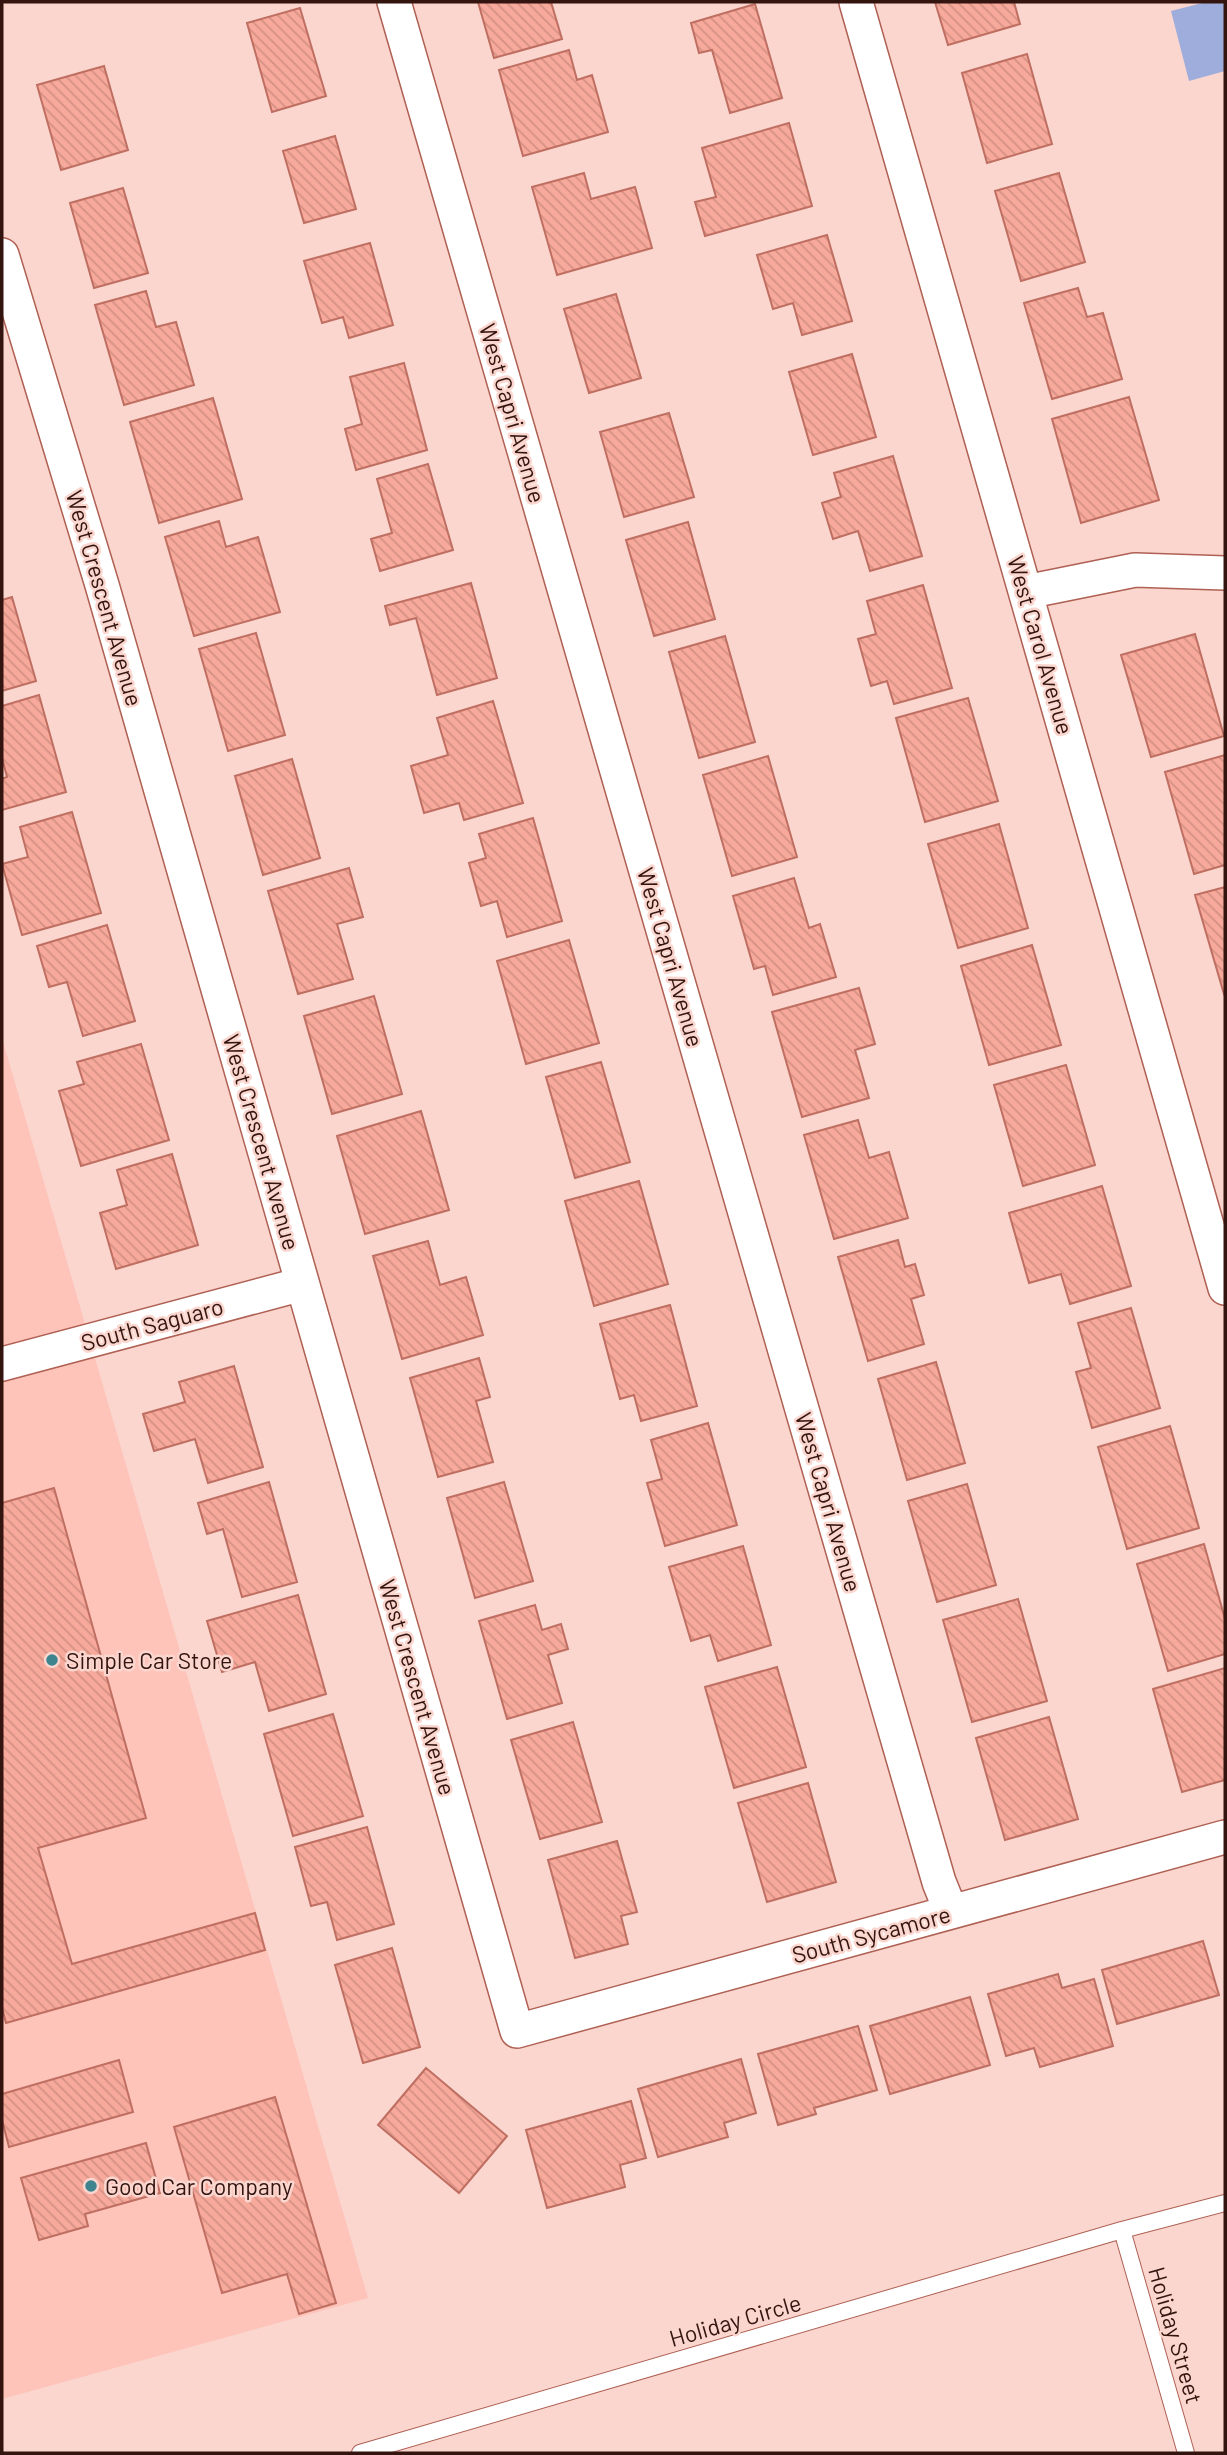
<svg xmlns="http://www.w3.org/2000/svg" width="1227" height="2455" font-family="Barlow,sans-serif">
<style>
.built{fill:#fec3b9}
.garden{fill:#9eaddb}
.building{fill:url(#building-back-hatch);stroke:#bf6f62;stroke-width:2}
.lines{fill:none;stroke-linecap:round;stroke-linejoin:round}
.lane-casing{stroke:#af6053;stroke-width:18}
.street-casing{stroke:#af6053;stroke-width:36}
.lane{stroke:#fff;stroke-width:16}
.street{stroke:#fff;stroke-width:33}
.poi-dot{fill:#3e848f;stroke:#fad6cf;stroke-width:2.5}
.labels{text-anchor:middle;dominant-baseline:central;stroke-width:5;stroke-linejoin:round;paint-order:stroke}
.street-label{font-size:23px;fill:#34140f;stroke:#fad6cf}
.poi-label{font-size:23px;fill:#34140f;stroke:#fad6cf;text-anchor:start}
</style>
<defs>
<pattern id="building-back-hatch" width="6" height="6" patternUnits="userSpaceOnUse" patternTransform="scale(1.75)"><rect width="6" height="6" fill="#f7a99b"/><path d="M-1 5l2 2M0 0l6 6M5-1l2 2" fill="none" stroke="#d49184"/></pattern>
</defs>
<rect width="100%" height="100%" fill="#fad6cf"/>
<path class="built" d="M2 1038 368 2298 2 2399Z"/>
<path class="garden" d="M1206 2H1225V71L1189 81 1171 11Z"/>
<path class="building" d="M478 2H551L562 39 494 58Z
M935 2H1014L1020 24 948 45Z
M755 4 782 98 730 113 712 50 699 53 691 23Z
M300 8 326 96 272 112 247 23Z
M569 50 577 80 592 75 608 132 523 156 499 70Z
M1027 54 1052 144 987 163 962 73Z
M104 66 128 150 61 170 37 85Z
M789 123 812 206 705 236 695 202 716 197 702 148Z
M335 136 356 209 304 223 283 151Z
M584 173 591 199 635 187 652 248 557 275 532 187Z
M1059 173 1085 262 1021 281 995 191Z
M123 188 148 273 94 288 70 203Z
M827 235 852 321 802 335 793 303 773 309 757 255Z
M370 243 393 325 349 338 343 317 322 323 304 261Z
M1078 288 1087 317 1103 313 1122 379 1052 399 1024 303Z
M146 291 156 327 176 322 194 385 124 405 95 305Z
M616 294 641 378 589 393 564 309Z
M852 354 876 437 813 455 789 372Z
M404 363 427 450 356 470 345 429 362 424 350 377Z
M1129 397 1159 500 1081 523 1052 419Z
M213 398 242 499 159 523 130 422Z
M669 413 694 497 624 517 600 432Z
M893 456 922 556 870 571 858 531 833 539 822 503 841 497 834 473Z
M428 464 453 550 380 571 371 539 392 533 377 479Z
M219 521 226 547 258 537 280 612 194 636 165 537Z
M688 522 715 619 654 636 626 540Z
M471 583 497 678 437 695 416 618 390 625 385 606Z
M923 585 952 688 894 704 887 681 871 686 858 639 876 634 867 601Z
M12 597 36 681 2 691V600Z
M256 633 285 735 228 751 199 649Z
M1195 634 1224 736 1151 757 1121 655Z
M725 636 755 742 699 758 669 652Z
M39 695 66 792 2 810V779L7 777 2 758V706Z
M968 698 998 801 925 822 896 718Z
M493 701 523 803 464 820 459 803 424 813 411 766 448 755 437 718Z
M1225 755V865L1194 874 1165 772Z
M768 756 797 857 732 876 703 775Z
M292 759 320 858 263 875 235 776Z
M72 812 101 913 22 935 2 864 28 857 20 827Z
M533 818 562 921 507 937 497 901 481 906 469 863 486 858 479 834Z
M999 824 1028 928 958 948 928 844Z
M349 868 363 917 337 924 353 979 298 994 268 891Z
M794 878 809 928 820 924 836 977 773 995 765 966 754 969 733 896Z
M1225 887V993L1224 994 1195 895Z
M107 925 135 1021 83 1036 67 982 49 987 37 946Z
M569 940 599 1043 526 1064 497 961Z
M1032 945 1061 1045 989 1065 961 966Z
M859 988 875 1044 855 1050 869 1098 802 1117 772 1012Z
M374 996 402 1094 332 1114 304 1016Z
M141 1044 169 1140 81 1166 59 1091 84 1084 77 1062Z
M601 1062 630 1162 575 1178 546 1077Z
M1066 1065 1095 1165 1023 1186 994 1085Z
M421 1111 449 1210 365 1234 337 1136Z
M858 1120 869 1158 889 1152 908 1218 834 1239 804 1135Z
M172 1154 198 1245 116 1269 100 1213 127 1205 117 1170Z
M639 1181 668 1284 594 1306 565 1201Z
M1102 1186 1131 1286 1070 1304 1061 1274 1029 1283 1009 1213Z
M898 1240 905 1267 915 1264 924 1295 911 1299 924 1344 868 1361 838 1257Z
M428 1241 440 1285 466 1277 483 1335 402 1359 373 1256Z
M670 1305 697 1406 641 1421 634 1395 620 1399 600 1324Z
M1131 1308 1160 1408 1092 1428 1076 1372 1091 1368 1078 1323Z
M479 1358 490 1397 476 1401 493 1462 438 1477 410 1378Z
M936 1362 965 1463 907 1480 878 1379Z
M234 1366 263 1467 208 1483 195 1439 154 1451 143 1414 185 1402 179 1382Z
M708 1423 737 1525 665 1546 647 1483 662 1479 651 1440Z
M1170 1426 1199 1528 1127 1549 1098 1447Z
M269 1482 297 1582 242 1597 223 1529 207 1534 198 1503Z
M504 1482 533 1581 475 1598 447 1498Z
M967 1484 996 1585 937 1602 908 1501Z
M54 1488 146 1818 38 1848 72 1964 255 1913 265 1950 6 2023 2 2008V1503Z
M1204 1544 1225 1619V1654L1168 1671 1137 1564Z
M743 1546 771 1645 718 1661 710 1635 691 1641 669 1567Z
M298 1595 326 1694 269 1711 255 1662 222 1672 207 1621Z
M1018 1599 1047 1701 972 1722 943 1620Z
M535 1605 542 1630 561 1624 568 1649 548 1655 562 1703 507 1719 479 1621Z
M777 1667 806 1767 734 1788 705 1687Z
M1225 1668V1780L1182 1792 1153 1689Z
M333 1714 363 1816 293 1836 264 1734Z
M1049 1717 1078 1819 1005 1840 976 1738Z
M573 1722 602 1822 540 1839 511 1740Z
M808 1783 836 1882 767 1902 738 1803Z
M367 1827 394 1924 337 1940 327 1902 311 1906 295 1847Z
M617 1841 637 1912 621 1916 628 1944 575 1958 548 1860Z
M1203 1941 1219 1995 1117 2024 1102 1970Z
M392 1948 420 2047 363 2063 335 1965Z
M1058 1974 1062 1988 1094 1979 1113 2046 1040 2067 1034 2048 1006 2056 988 1994Z
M970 1997 990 2065 890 2094 870 2026Z
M858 2026 877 2090 814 2108 816 2114 778 2125 758 2054Z
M741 2059 756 2113 724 2123 728 2137 658 2157 638 2089Z
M119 2060 133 2112 9 2147 2 2120V2094Z
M426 2068 507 2136 459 2193 378 2125Z
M275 2097 336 2303 299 2314 287 2274 222 2293 174 2127Z
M631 2101 646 2158 620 2165 625 2187 547 2208 526 2130Z
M146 2143 160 2193 85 2214 88 2226 39 2240 21 2178Z"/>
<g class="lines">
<g class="lane-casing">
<path id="lane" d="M1122 2230 1186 2453
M360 2453 1122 2230 1225 2203"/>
</g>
<g class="street-casing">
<path id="street" d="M394 2 939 1882 951 1912
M856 2 1225 1288
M2 255 102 585 517 2031 1225 1837
M1026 592 1135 570 1225 573
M2 1364 302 1284"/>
</g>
<use href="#lane" class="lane"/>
<use href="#street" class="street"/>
</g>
<g class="poi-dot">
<circle cx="52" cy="1660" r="7"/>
<circle cx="91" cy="2186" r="7"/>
</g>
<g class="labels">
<g class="street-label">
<text transform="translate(513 413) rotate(74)">West Capri Avenue</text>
<text transform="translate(105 598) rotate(74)">West Crescent Avenue</text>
<text transform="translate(1041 645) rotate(74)">West Carol Avenue</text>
<text transform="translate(671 957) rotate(74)">West Capri Avenue</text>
<text transform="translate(262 1142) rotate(74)">West Crescent Avenue</text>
<text transform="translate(152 1324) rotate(-15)">South Saguaro</text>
<text transform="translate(829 1502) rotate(74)">West Capri Avenue</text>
<text transform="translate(418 1687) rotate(74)">West Crescent Avenue</text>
<text transform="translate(871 1934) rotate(-15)">South Sycamore</text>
<text transform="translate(735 2320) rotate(-16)">Holiday Circle</text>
<text transform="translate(1176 2335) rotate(74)">Holiday Street</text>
</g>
<g class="poi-label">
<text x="66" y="1660">Simple Car Store</text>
<text x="105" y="2186">Good Car Company</text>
</g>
</g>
<rect width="1227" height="2455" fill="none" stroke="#34140f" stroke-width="7"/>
</svg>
